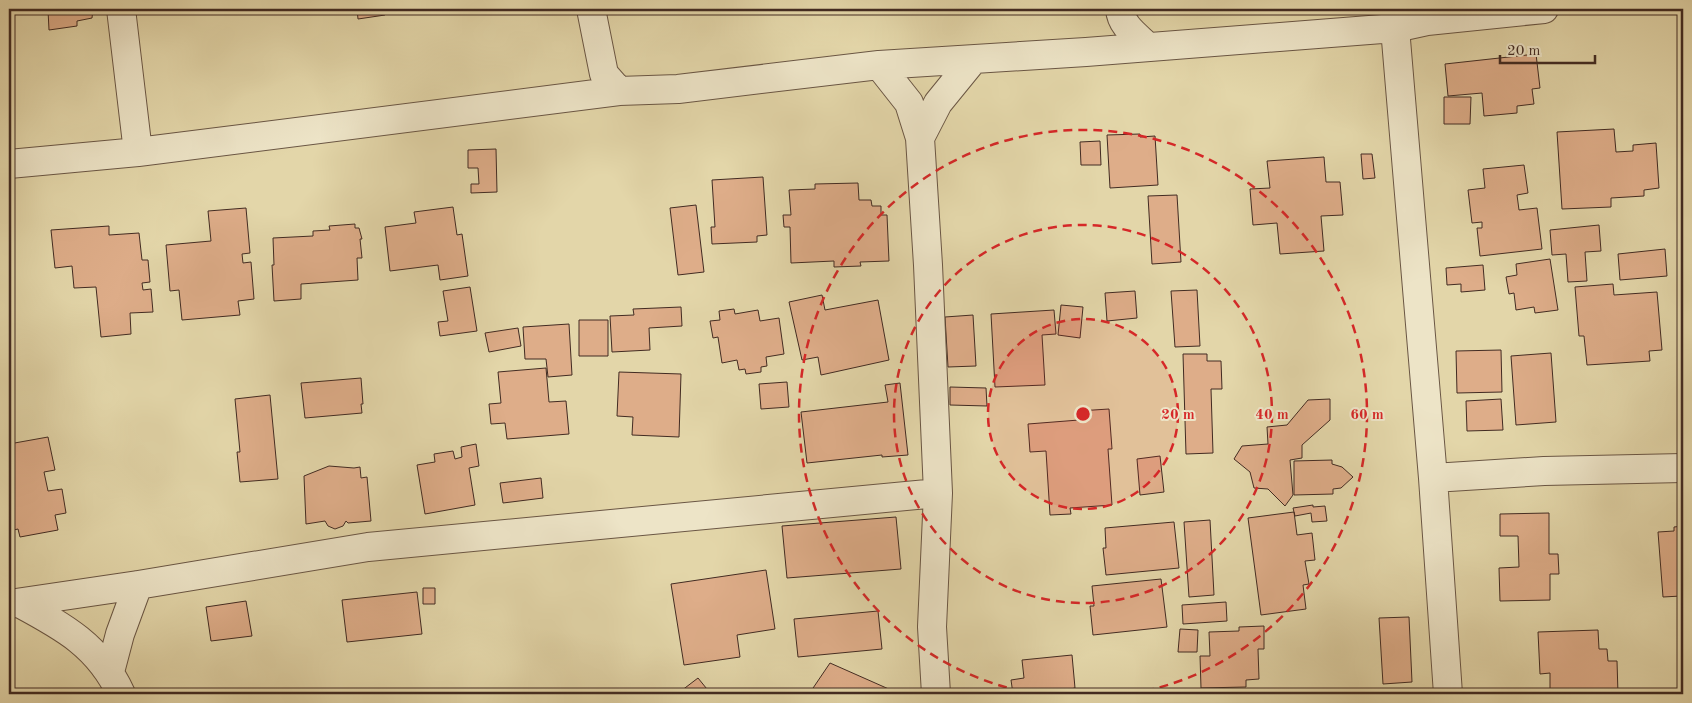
<svg xmlns="http://www.w3.org/2000/svg" width="1692" height="703" font-family="'Old Standard TT',serif">
<style>
.building{fill:#dead89;stroke:#422b22}
.lines{fill:none;stroke-linecap:round;stroke-linejoin:round}
.minor-casing{stroke:#6a5644;stroke-width:30}
.minor{stroke:#ede4c7;stroke-width:28}
.ring{fill:none;stroke:#d62828;stroke-width:2.5;stroke-dasharray:9 6}
.centre{fill:#d62828;stroke:#ede4c7;stroke-width:2.5}
.ring-label{font-size:15px;text-anchor:middle;font-weight:bold;fill:#d62828;stroke:#ede4c7;stroke-width:4;stroke-linejoin:round;paint-order:stroke}
</style>
<rect width="100%" height="100%" fill="#e3d6a9"/>
<filter id="stains"><feTurbulence type="fractalNoise" baseFrequency=".004" numOctaves="4"/><feColorMatrix values="0 0 0 0 .2 0 0 0 0 .09 0 0 0 0 .02 0 0 0 .5 -.17"/></filter>
<radialGradient id="worn" r=".72"><stop offset=".6" stop-color="#630" stop-opacity="0"/><stop offset="1" stop-color="#630" stop-opacity=".3"/></radialGradient>
<path class="building" d="M26 9H93L92 18 77 21V26L49 30 48 10 26 12Z
M357 9H384L385 15 358 19Z
M1536 54 1540 88 1532 89 1534 104 1517 106V113L1484 116 1482 93 1448 96 1445 64Z
M1444 97H1471L1470 124H1444Z
M1614 129 1616 152 1633 151V145L1656 143 1659 188 1644 190V196L1611 198V207L1562 209 1557 132Z
M1140 134V137L1155 136 1158 185 1110 188 1107 135Z
M1100 141 1101 165H1081L1080 142Z
M496 149 497 192 471 193V184H479L478 168H468V150Z
M1361 154H1372L1375 178 1363 179Z
M1324 157 1326 182H1340L1343 215 1321 216 1324 251 1280 254 1277 223 1253 225 1250 189 1270 188 1267 161Z
M1524 165 1528 193 1517 195 1519 210 1537 208 1542 249 1480 256 1477 228H1482V222L1472 223 1468 190 1485 188 1483 169Z
M763 177 767 235 757 236V242L712 244 711 227H715L712 180Z
M858 183 859 200H871L872 206H881V215H887L889 261 860 262 861 266 834 267V261L791 263 790 227H784L783 215H791L789 190 815 189V184Z
M1177 195 1181 262 1152 264 1148 196Z
M696 205 704 272 678 275 670 208Z
M453 207 457 235 462 234 468 276 440 280 438 265 390 271 385 227 416 223 414 212Z
M246 208 250 253 242 254 243 263 251 262 254 299 238 301 240 315 182 320 179 290 170 291 166 245 211 241 208 211Z
M355 224V228H359L362 239H360L362 258H357L358 280 301 284V299L274 301 272 265H274L273 238 313 236V231L330 230 329 226Z
M1599 225 1601 251 1585 252 1587 281 1568 282 1566 254 1552 255 1550 230Z
M109 226V235L139 233 142 260H148L150 282 142 283 143 290 151 289 153 312 130 313 131 334 101 337 96 287 74 288 72 266 55 268 51 230Z
M1665 249 1667 276 1620 280 1618 254Z
M1550 259 1558 310 1535 313 1534 307 1516 310 1514 293 1509 294 1506 277 1517 275 1516 264Z
M1483 265 1485 290 1461 292V284L1447 285 1446 268Z
M1613 284 1614 295 1657 292 1662 350 1649 351 1650 361 1587 365 1584 336H1579L1575 287Z
M470 287 477 331 440 336 438 322 448 321 443 291Z
M1197 290 1200 346 1175 347 1171 291Z
M1135 291 1137 318 1107 321 1105 293Z
M822 295 825 310 878 300 889 360 821 375 818 357 802 360 789 302Z
M1061 305 1083 307 1080 338 1058 335Z
M681 307 682 326 649 328 650 350 612 352 610 316 634 315 633 309Z
M734 309 735 314 758 310 760 321 779 318 784 354 766 357 767 366 761 367V372L746 374 745 369 739 370 737 360 722 363 718 337 713 338 710 321 720 320 719 311Z
M1054 310 1056 334 1042 335 1045 385 995 387 991 314Z
M973 315 976 366 948 367 945 317Z
M579 320H608V356H579Z
M569 324 572 375 548 377 546 359H525L523 327Z
M518 328 521 346 489 352 485 333Z
M1501 350 1502 392 1457 393 1456 351Z
M1551 353 1556 422 1516 425 1511 356Z
M1183 354H1207V361H1221L1222 389H1211L1213 453 1186 454Z
M546 368 549 402 566 401 569 434 507 439 505 423 491 424 489 404 501 403 498 372Z
M619 372 681 374 679 437 632 435 633 417 617 416Z
M361 378 363 404H361L362 413 305 418 301 383Z
M787 382 789 407 761 409 759 384Z
M900 383 908 455 882 457V455L807 463 801 412 888 402 885 385Z
M950 387 986 388 987 406 950 405Z
M270 395 278 479 240 482 237 452H240L235 399Z
M1330 399V420L1302 445V458L1290 460 1293 495 1285 506 1268 489 1254 488 1250 472 1234 459 1242 446 1268 444 1267 427 1287 425 1308 400Z
M1501 399 1503 430 1467 431 1466 401Z
M1109 409 1112 449H1108L1112 505 1070 508 1071 514 1050 515 1046 451 1030 452 1028 424 1079 420 1078 411Z
M48 437 55 470 44 472 48 491 62 489 66 513 55 515 58 530 20 537 18 529 9 531V444Z
M476 444 479 466 469 468 475 505 425 514 417 465 435 462 434 454 453 451 455 459 462 457 461 447Z
M1160 456 1164 492 1140 495 1137 459Z
M1332 460V464L1342 467 1353 477 1341 488 1333 489V494L1294 495V461Z
M329 466 354 468 360 467 361 478 367 477 371 521 348 523 346 521 343 526 335 529 328 526 325 521 306 524 304 476Z
M541 478 543 498 503 503 500 483Z
M1313 505V507L1325 506 1327 521 1312 522 1311 513 1295 516 1293 508Z
M1294 512 1297 535 1312 533 1315 560 1305 561 1309 584 1303 585 1306 609 1261 615 1248 518Z
M1549 513V554H1558L1559 574H1550V600L1500 601 1499 568 1519 567 1518 536H1500V514Z
M896 517 901 569 787 578 782 526Z
M1210 520 1214 595 1189 597 1184 522Z
M1174 522 1179 568 1106 575 1103 548H1106L1105 528Z
M1683 526V601H1681V596L1663 597 1658 532 1674 531V527Z
M766 570 775 629 737 635 740 657 684 665 671 584Z
M1161 579 1167 627 1093 635 1090 606H1094L1092 586Z
M423 588H435V604H423Z
M417 592 422 634 347 642 342 600Z
M246 601 252 636 211 641 206 607Z
M1226 602 1227 621 1183 624 1182 605Z
M878 611 882 649 798 657 794 619Z
M1409 617 1412 682 1383 684 1379 618Z
M1264 626V649H1258L1259 679 1246 680V687L1201 688 1200 656H1210L1209 632 1239 631V627Z
M1180 629 1198 630 1197 652H1178Z
M1598 630 1599 649H1607L1608 661H1617L1618 694H1560V691H1550V673L1540 674 1538 632Z
M1072 655 1075 688 1070 689 1071 694H1013L1011 680 1024 678 1022 660Z
M830 663 900 694H809Z
M698 678 711 694H677Z"/>
<g class="lines">
<g class="minor-casing">
<path id="minor" d="M121 9 138 152
M591 9 604 74 619 91
M1120 9C1121 26 1137 36 1148 47
M1395 28 1433 478 1448 694
M879 65 909 103 920 138 928 265 938 493 932 627 936 694
M920 138 938 103 973 60
M9 164 138 152 619 91 678 89 879 65 1086 52 1395 28 1427 21 1544 9
M1433 478 1544 471 1683 468
M19 603C64 627 99 646 121 694
M9 604 138 585 368 547 938 493
M110 672 120 634 138 585"/>
</g>
<use href="#minor" class="minor"/>
</g>
<circle cx="1083" cy="414" r="95" fill="#d62828" fill-opacity=".12"/>
<g class="ring">
<circle cx="1083" cy="414" r="95"/>
<circle cx="1083" cy="414" r="189"/>
<path d="M1036 694A284 284 0 1 1 1130 694"/>
</g>
<circle cx="1083" cy="414" r="8" class="centre"/>
<g class="ring-label">
<text x="1178" y="419">20 m</text>
<text x="1272" y="419">40 m</text>
<text x="1367" y="419">60 m</text>
</g>
<rect width="1692" height="703" fill="none" stroke="#e3d6a9" stroke-width="30"/>
<rect x="10" y="10" width="1672" height="683" fill="none" stroke="#422b22" stroke-width="2.5"/>
<rect x="15" y="15" width="1662" height="673" fill="none" stroke="#422b22"/>
<path d="M1500 55v8h95v-8" fill="none" stroke="#422b22" stroke-width="2.5"/>
<text x="1507" y="55" font-size="15" fill="#422b22" stroke="#ede4c7" stroke-width="4" paint-order="stroke">20 m</text>
<rect width="100%" height="100%" filter="url(#stains)"/>
<rect width="100%" height="100%" fill="url(#worn)"/>
</svg>
